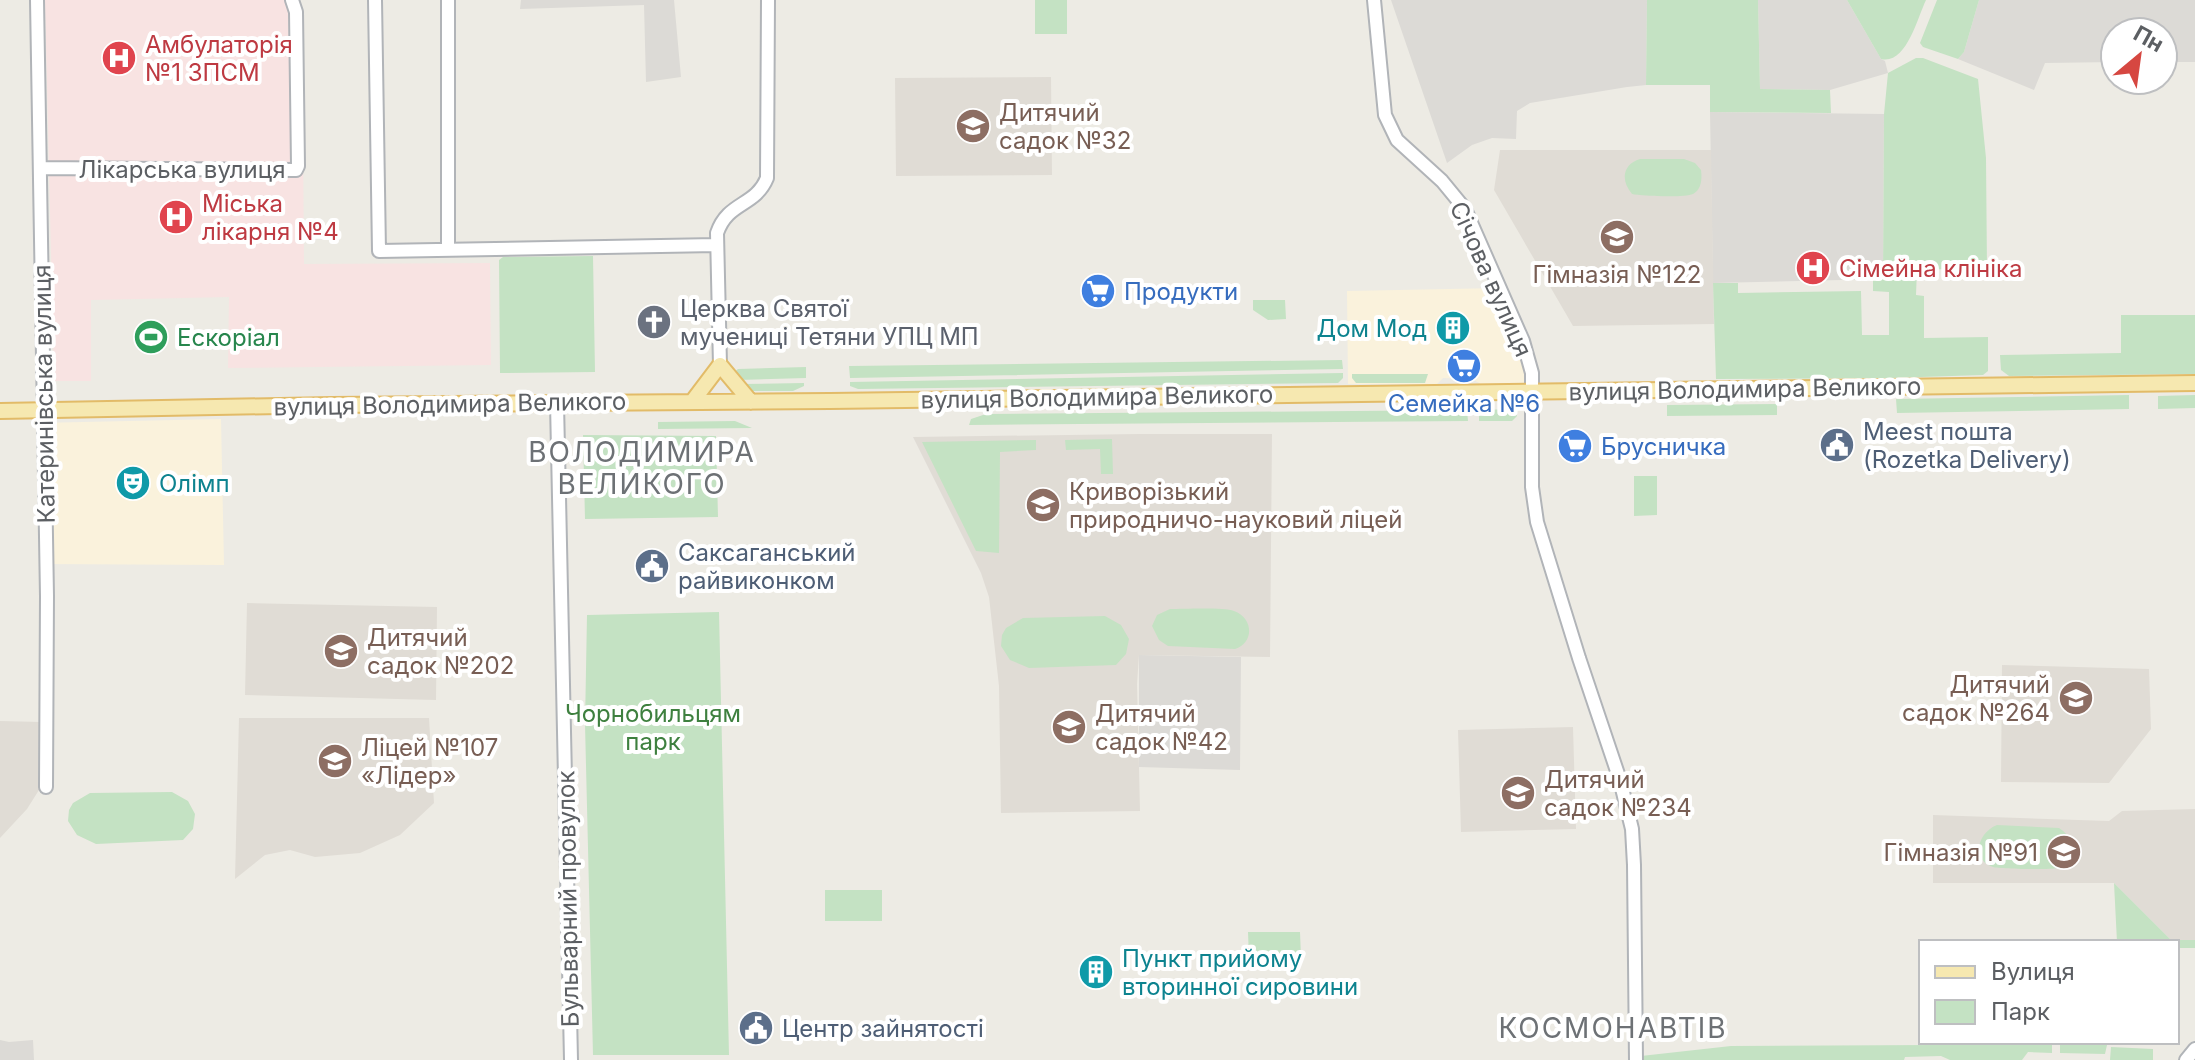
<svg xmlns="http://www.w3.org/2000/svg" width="2195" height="1060" font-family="Inter,sans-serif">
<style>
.commercial{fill:#faf2dc}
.industrial{fill:#dcdad6}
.education{fill:#e0dcd5}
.medical{fill:#f8e3e2}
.green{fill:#c4e2c3}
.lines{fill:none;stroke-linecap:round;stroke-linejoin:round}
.minor-casing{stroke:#b1b4b8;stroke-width:16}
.major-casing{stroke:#e2bb68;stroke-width:18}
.minor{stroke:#fff;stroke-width:12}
.major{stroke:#f6e8b0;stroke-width:14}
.labels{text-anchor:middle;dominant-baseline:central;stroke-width:8;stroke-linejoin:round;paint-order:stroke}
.health-label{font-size:24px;fill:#be3a42;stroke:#fff;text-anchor:start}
.education-label{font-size:24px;fill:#785e54;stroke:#fff;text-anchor:start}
.street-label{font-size:24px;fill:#5c5f63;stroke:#fff}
.shop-label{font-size:24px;fill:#366cbe;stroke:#fff;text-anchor:start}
.worship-label{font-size:24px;fill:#5b616d;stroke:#fff;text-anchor:start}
.culture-label{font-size:24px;fill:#0d838f;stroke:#fff;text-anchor:start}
.leisure-label{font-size:24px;fill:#27864d;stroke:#fff;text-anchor:start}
.service-label{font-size:24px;fill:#4e5e75;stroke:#fff;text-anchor:start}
.park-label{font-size:24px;fill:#3e803f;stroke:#fff}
.quarter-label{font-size:28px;letter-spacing:2px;fill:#6d7175;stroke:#fff}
</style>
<rect width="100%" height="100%" fill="#edebe4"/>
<path class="commercial" d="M1500 288 1532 384H1481L1472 379 1443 378 1437 384H1348L1347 291Z
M221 419 224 565 40 564 37 423Z"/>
<path class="industrial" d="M521 0H674L681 77 646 82 644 5 520 9Z
M1391 0H1647L1646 85 1627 87 1530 103 1517 111 1516 139 1492 138 1472 145 1447 163Z
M1758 0H1847L1881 59 1885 61 1888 73 1830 90 1760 89Z
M1979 0H2195V62H2163V32H2115V62L2045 63 2034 90 1958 59 1964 52Z
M1710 112 1884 114 1883 279 1713 283Z
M1139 655 1241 657 1240 770 1139 767Z
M0 1040 9 1042 33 1040 34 1060H0Z"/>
<path class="education" d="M1051 77 1052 175 896 176 895 78Z
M1500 150H1711L1714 324 1573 326 1494 190Z
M1139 434H1272L1270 657 1139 655 1137 684 1140 811 1001 813 999 686 989 597 981 573 913 437Z
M247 603 437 607 436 700 245 695Z
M2002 665 2149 669 2151 729 2109 783 2001 782Z
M239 718H429L434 803 400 835 360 853 315 857 290 850 265 855 235 879Z
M0 721 41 722 44 782 27 809 0 838Z
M1573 727 1576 829 1461 832 1458 730Z
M2195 809V940H2171L2114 883H1933V815L2109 821 2122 811Z"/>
<path class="medical" d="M45 0H298L302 11 304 264 490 263 491 365 228 368 229 297 91 300V381H54Z"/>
<path class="green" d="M1035 0H1067V34H1035Z
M1647 0H1758L1760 89 1830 90 1831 113 1710 112V85H1646Z
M1847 0H1926C1917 19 1906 65 1881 59Z
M1937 0H1979L1964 52 1958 59 1923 47 1920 43Z
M1916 58H1923L1978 79 1986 158 1987 270 1917 269 1916 295 1924 296V338L1988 337V371L1983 375 1890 378 1716 379 1713 283H1738V293L1861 291 1862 335H1889V292L1873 291V279L1883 278 1884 114 1888 73Z
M1640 159H1684L1695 163 1701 170C1702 178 1702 189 1693 194 1685 198 1641 196 1632 194 1620 180 1623 164 1640 159Z
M593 256 595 372 500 373 499 260 503 257Z
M1253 300H1285L1286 319 1268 320 1253 310Z
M2121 315H2195V374L2009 376 2001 370 2000 355 2121 353Z
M1342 360 1343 369 850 378 849 366Z
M806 367V378L737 380 733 373 738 369Z
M1343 373V378L1338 383 858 389 850 386V382Z
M1352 374H1428L1425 383H1356L1352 378Z
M804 383V386L793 391H751L740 384Z
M2129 395V409L1897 413 1896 399Z
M2195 395V408L2158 409V396Z
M1777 404V415L1667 416V405Z
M1517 409V416L1512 421H1479V410Z
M1467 410 1468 421 969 425 971 419 986 414Z
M735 421 752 428 658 429V422Z
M583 435 716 436 718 517 585 519Z
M1112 439 1113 474H1101L1100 449 1066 450 1065 440Z
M1036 440V450L1000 452 999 553 976 551 922 442Z
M1634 476H1657V515L1634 516Z
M1170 609C1184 609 1224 607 1234 611 1254 618 1254 643 1235 649L1168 646 1159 640 1152 626 1157 615Z
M719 612 729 1055H593L585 724 587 615Z
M1105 616 1121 625 1129 639 1126 654 1116 665 1029 668 1010 660 1001 646 1002 635 1006 628 1023 618Z
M172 792 188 801 195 814 193 829 183 840 96 844 77 835 68 821 69 810 73 803 90 793Z
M1997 825 2059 828C2067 833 2071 839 2070 849 2070 857 2065 866 2057 868 2051 870 1999 869 1993 867 1970 860 1978 832 1997 825Z
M2114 883 2171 940H2195V948H2177V942H2117Z
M825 890H882V921H825Z
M1248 932H1300L1301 957 1249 958Z
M2052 1042V1053L2028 1052 2022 1060H1950L1941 1056 1905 1057 1904 1060H1642L1641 1056 1731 1046 1932 1045Z
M2060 1043 2107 1045 2105 1054 2060 1053Z
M2111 1047 2153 1049V1060H2110Z"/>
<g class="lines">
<g class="minor-casing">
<path id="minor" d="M37 0 47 596 46 787
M375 0 379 251 716 245
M448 0V250
M1374 0 1385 115 1397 140 1442 181 1465 209 1523 341 1532 373V487L1537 522 1579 658 1620 780 1632 829 1634 865 1636 1060
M40 168 296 170 298 166 296 12 292 0
M720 365 717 233C728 201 755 207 767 178L768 0
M557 403 571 1060
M2186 1060 2195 1049"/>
</g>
<g class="major-casing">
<path id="major" d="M692 402 720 365 751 402
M0 411 332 405 830 401 2195 383"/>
</g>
<use href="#minor" class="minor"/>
<use href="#major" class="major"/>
</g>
<defs>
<g id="hospital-disc" transform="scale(1.8)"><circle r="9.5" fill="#e0444e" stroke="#fff"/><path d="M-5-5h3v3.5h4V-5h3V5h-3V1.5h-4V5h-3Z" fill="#fff"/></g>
<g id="school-disc" transform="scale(1.8)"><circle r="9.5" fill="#8d6e63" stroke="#fff"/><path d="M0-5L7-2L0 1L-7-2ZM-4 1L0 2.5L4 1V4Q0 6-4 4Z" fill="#fff"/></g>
<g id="supermarket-disc" transform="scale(1.8)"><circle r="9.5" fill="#3f7fe0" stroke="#fff"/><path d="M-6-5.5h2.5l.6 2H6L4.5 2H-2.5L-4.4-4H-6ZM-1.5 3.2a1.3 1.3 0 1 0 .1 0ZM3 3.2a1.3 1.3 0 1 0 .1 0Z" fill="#fff"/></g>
<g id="church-disc" transform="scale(1.8)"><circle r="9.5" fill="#6b7280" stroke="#fff"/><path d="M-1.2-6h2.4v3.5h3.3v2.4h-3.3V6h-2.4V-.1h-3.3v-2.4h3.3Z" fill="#fff"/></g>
<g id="building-disc" transform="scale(1.8)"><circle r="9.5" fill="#0f9aa8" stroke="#fff"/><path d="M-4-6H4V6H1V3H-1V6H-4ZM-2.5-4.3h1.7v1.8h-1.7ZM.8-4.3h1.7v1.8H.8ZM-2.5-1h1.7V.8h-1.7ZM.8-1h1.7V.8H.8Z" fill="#fff"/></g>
<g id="stadium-disc" transform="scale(1.8)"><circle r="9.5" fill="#2e9e5b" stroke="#fff"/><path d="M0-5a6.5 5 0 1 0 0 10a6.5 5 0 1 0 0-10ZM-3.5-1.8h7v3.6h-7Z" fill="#fff"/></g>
<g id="civic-disc" transform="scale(1.8)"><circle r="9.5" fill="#5c6f8a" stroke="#fff"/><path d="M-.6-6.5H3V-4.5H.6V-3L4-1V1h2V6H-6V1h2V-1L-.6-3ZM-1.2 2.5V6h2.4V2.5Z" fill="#fff"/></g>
<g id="theatre-disc" transform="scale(1.8)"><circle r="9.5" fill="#0f9aa8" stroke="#fff"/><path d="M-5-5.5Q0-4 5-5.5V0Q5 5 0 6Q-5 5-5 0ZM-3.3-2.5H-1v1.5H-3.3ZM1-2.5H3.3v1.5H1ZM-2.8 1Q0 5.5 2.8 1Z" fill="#fff"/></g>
</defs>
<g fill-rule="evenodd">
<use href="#hospital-disc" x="119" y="58"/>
<use href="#school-disc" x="973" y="126"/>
<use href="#hospital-disc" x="176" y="217"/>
<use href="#school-disc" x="1617" y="237"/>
<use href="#hospital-disc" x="1813" y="268"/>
<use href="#supermarket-disc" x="1098" y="291"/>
<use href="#church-disc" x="654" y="322"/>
<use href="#building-disc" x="1453" y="328"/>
<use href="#stadium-disc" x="151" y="337"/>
<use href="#supermarket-disc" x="1464" y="366"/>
<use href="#civic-disc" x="1837" y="445"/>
<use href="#supermarket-disc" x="1575" y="446"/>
<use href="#theatre-disc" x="133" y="483"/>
<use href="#school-disc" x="1043" y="505"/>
<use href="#civic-disc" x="652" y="566"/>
<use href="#school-disc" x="341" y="651"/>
<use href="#school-disc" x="2076" y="698"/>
<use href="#school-disc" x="1069" y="727"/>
<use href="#school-disc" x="335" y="761"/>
<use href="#school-disc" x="1518" y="793"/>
<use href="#school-disc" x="2064" y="852"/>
<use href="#building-disc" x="1096" y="972"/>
<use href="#civic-disc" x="756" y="1028"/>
</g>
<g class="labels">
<g class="health-label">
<text x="145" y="44">Амбулаторія<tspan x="145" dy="28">№1 ЗПСМ</tspan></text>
<text x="202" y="203">Міська<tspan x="202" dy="28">лікарня №4</tspan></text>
<text x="1839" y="268">Сімейна клініка</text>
</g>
<g class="education-label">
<text x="999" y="112">Дитячий<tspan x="999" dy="28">садок №32</tspan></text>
<text x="1617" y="274" text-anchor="middle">Гімназія №122</text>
<text x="1069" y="491">Криворізький<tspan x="1069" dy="28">природничо-науковий ліцей</tspan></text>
<text x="367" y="637">Дитячий<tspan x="367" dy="28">садок №202</tspan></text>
<text x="2050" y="684" text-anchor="end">Дитячий<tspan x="2050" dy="28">садок №264</tspan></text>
<text x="1095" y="713">Дитячий<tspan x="1095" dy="28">садок №42</tspan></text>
<text x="361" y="747">Ліцей №107<tspan x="361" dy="28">«Лідер»</tspan></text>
<text x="1544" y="779">Дитячий<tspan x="1544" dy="28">садок №234</tspan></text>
<text x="2038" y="852" text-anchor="end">Гімназія №91</text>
</g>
<g class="street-label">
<text x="182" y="169">Лікарська вулиця</text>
<text transform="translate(1491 279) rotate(66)">Січова вулиця</text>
<text transform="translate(1745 389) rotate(-1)">вулиця Володимира Великого</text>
<text transform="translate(44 394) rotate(-91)">Катеринівська вулиця</text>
<text transform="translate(1097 397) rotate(-1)">вулиця Володимира Великого</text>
<text transform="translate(450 404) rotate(-1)">вулиця Володимира Великого</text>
<text transform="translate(568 899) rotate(-91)">Бульварний провулок</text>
</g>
<g class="shop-label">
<text x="1124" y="291">Продукти</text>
<text x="1464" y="403" text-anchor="middle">Семейка №6</text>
<text x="1601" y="446">Брусничка</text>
</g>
<g class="worship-label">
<text x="680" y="308">Церква Святої<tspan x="680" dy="28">мучениці Тетяни УПЦ МП</tspan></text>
</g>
<g class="culture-label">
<text x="1427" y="328" text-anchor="end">Дом Мод</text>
<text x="159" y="483">Олімп</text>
<text x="1122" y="958">Пункт прийому<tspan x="1122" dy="28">вторинної сировини</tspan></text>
</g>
<g class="leisure-label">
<text x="177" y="337">Ескоріал</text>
</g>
<g class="service-label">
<text x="1863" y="431">Meest пошта<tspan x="1863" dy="28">(Rozetka Delivery)</tspan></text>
<text x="678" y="552">Саксаганський<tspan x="678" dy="28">райвиконком</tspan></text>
<text x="782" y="1028">Центр зайнятості</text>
</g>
<g class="park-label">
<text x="653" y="713">Чорнобильцям<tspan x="653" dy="28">парк</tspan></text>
</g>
<g class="quarter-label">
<text x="642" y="452">ВОЛОДИМИРА<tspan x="642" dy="32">ВЕЛИКОГО</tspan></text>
<text x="1613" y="1028">КОСМОНАВТІВ</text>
</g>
</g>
<rect x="1919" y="940" width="260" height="104" fill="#ffffff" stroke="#bebfc1" stroke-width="2"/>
<rect x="1935" y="966" width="40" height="12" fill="#f6e8b0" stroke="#bebfc1" stroke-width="2"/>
<text x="1991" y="980" font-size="24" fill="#5c5f63">Вулиця</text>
<rect x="1935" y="1000" width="40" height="24" fill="#c4e2c3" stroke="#bebfc1" stroke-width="2"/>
<text x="1991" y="1020" font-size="24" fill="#5c5f63">Парк</text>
<g transform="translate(2139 56) rotate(29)"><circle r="38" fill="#ffffff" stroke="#bebfc1" stroke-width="2"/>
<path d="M0-6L14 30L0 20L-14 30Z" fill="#d64741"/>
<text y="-12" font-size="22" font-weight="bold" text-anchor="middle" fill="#5c5f63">Пн</text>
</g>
</svg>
